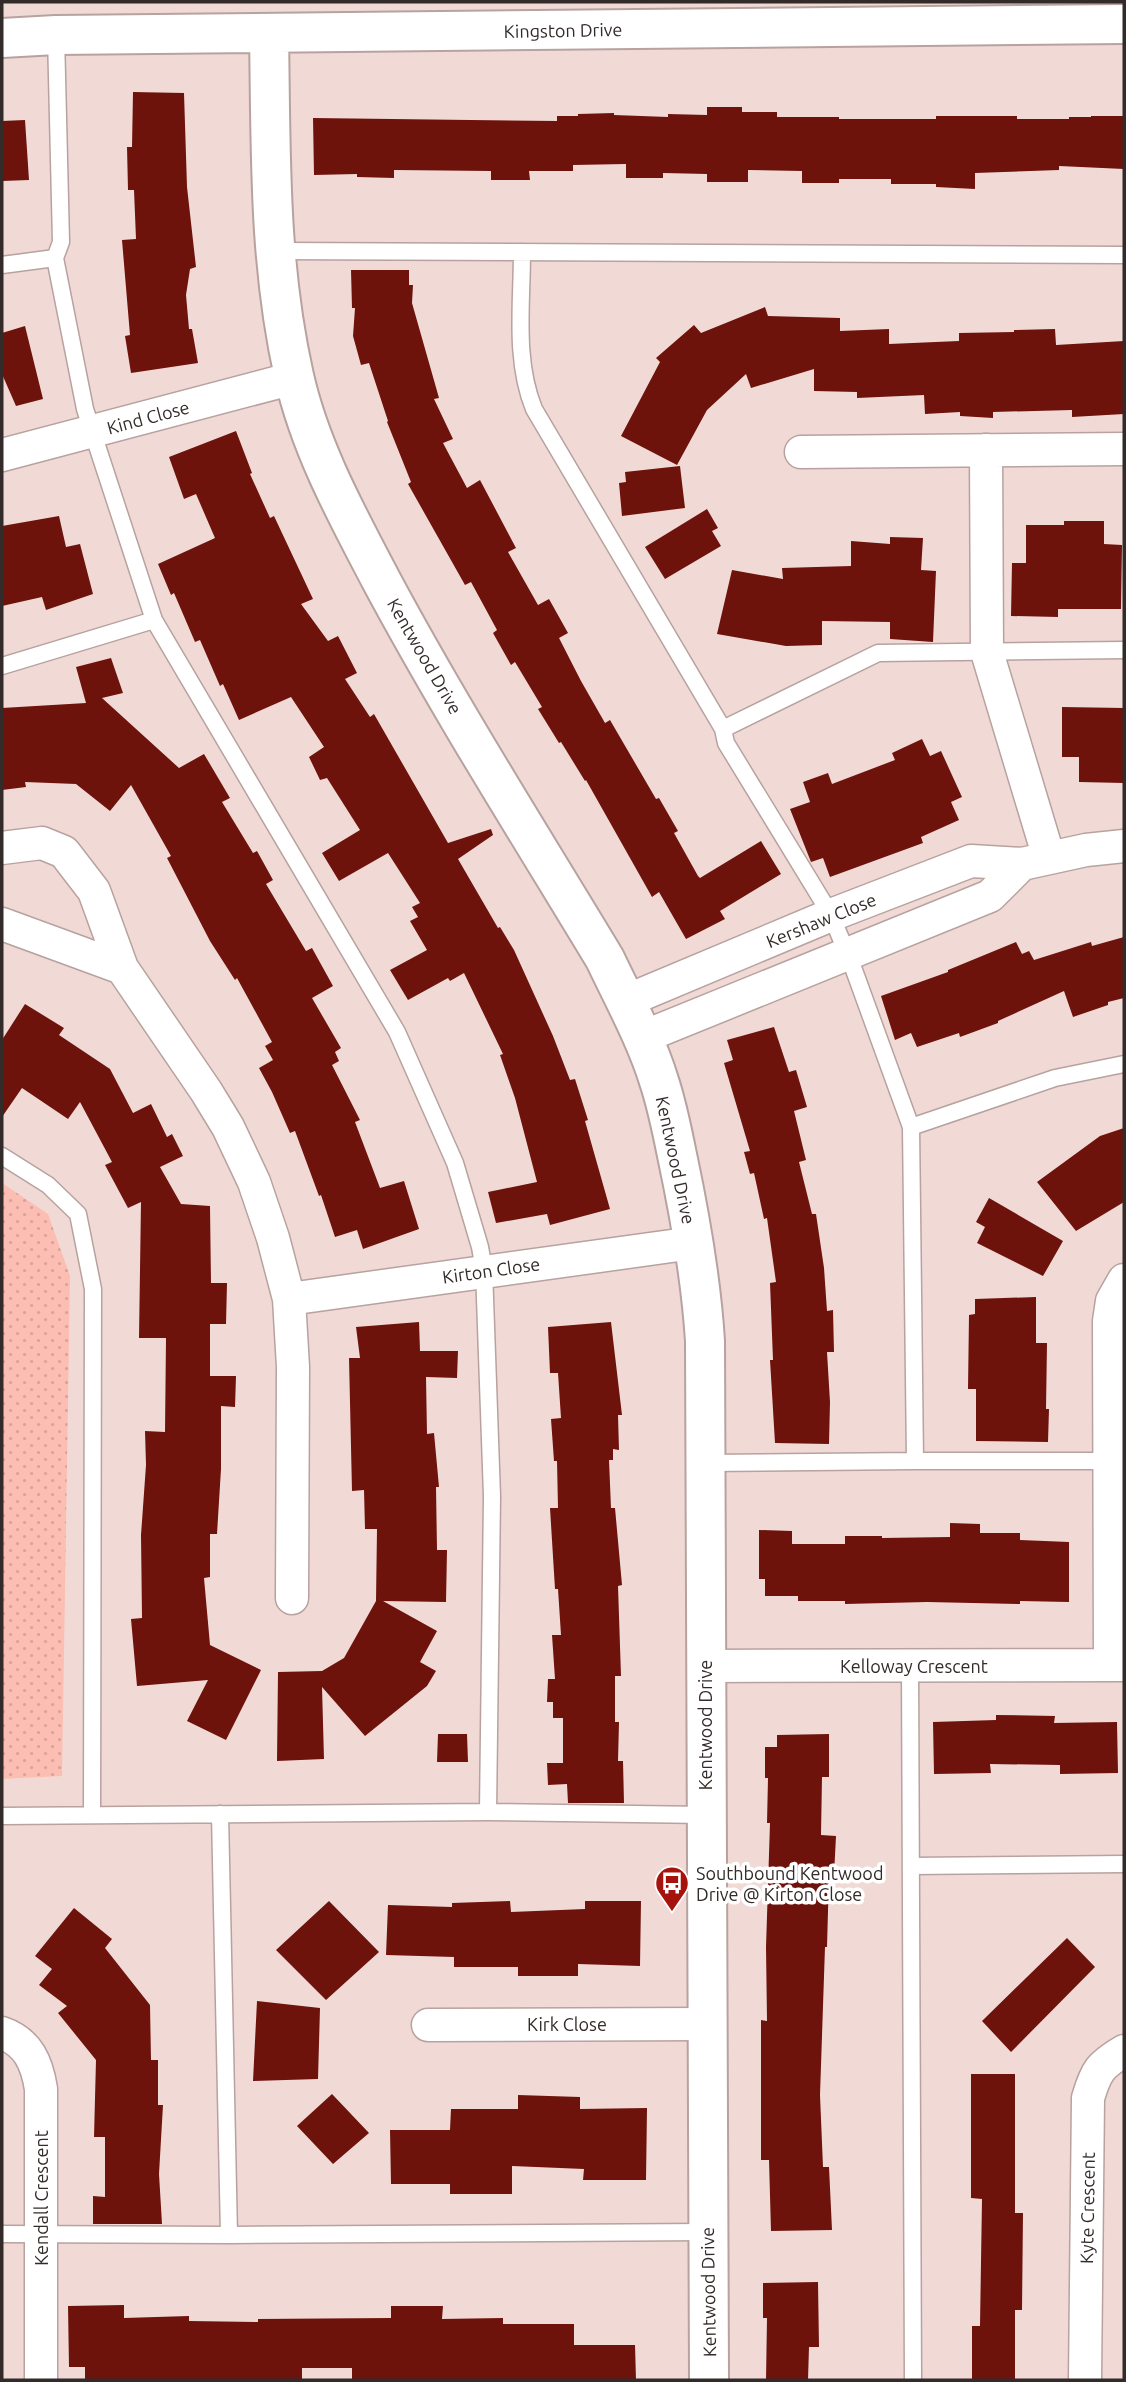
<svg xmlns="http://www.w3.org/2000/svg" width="1126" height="2382" font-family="Ubuntu,sans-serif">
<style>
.grass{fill:url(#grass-dots)}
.building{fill:#6e120c}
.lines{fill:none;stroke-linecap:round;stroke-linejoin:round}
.service-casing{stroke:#b7a29f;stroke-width:19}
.minor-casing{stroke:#b7a29f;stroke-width:35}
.tertiary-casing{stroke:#b7a29f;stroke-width:42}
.service{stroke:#fff;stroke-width:16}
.minor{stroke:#fff;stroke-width:32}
.tertiary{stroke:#fff;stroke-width:38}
.labels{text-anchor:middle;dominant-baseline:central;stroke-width:7;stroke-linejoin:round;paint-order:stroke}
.street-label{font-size:18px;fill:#332b29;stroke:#fff}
.poi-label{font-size:18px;fill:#332b29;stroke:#fff;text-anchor:start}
</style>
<defs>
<pattern id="grass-dots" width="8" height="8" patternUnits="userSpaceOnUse" patternTransform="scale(1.75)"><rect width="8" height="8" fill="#fcbdb3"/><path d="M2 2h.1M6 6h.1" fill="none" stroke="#d8a39a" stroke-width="1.8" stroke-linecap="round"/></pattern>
</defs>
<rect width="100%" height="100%" fill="#f1dad6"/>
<path class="grass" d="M2 1183 48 1214 70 1276 62 1776 2 1779Z"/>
<path class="building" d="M133 92 184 93 187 187 196 267 190 269 186 295 189 329H192L198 363 131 373 125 336 130 335 122 240 136 239 134 190H128L127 147H132Z
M707 107H742V112H777V117H839V119H936V116H1017V119H1069V117H1091V116H1124V169L1059 166V170L975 173V189L936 187V184H891V179H839V183H802V171L748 170V182H707V174L663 173V178H626V164L573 165V171H529L530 180H491V171L394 170V178L357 177V174L314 175 313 118 557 121V116H578V114L614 113V115L668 117V114L707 115Z
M25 120 29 180 2 181V121Z
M351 270H409V285H413L412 303 439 398 434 399 453 439 443 443 467 488 480 480 516 548 508 552 538 605 549 599 568 633 559 638 581 681 605 723 610 720 656 799 659 798 678 831 674 833 698 876 700 878 761 841 781 874 720 911 725 919 686 939 659 892 652 897 586 780 585 781 561 742 559 743 538 709 542 707 515 662 511 665 493 633 497 630 471 582 465 585 408 484 411 482 387 422 388 421 369 363 361 365 353 336 355 308H352Z
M765 307 768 316 840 318V331L889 329V344L959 341V333L1014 332V330L1055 329 1056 345 1124 341V414L1072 417V410L993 412V418L960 416V412L925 414 924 395 857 398V392L814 391V369L751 388 746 374 707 410 677 465 621 436 660 362 656 358 694 325 701 333Z
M25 326 43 399 16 406 2 374V333Z
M236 431 252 473 250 474 270 518 274 516 313 599 301 604 328 641 338 636 357 673 345 679 370 717 374 714 448 843 491 829 493 835 458 859 498 928 500 927 514 950 553 1036 570 1080 575 1079 588 1120 585 1121 610 1209 550 1225 547 1214 496 1223 488 1192 537 1182 515 1098 500 1055 503 1054 464 973 450 981 448 978 408 1000 390 970 427 950 410 921 418 917 412 907 420 903 388 853 339 881 322 853 360 830 327 778 320 780 309 757 324 747 291 697 239 720 223 684 220 686 200 640 195 642 174 593 171 595 158 564 215 538 196 494 184 499 169 457Z
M680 466 685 508 622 516 619 483 626 482 625 472Z
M707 509 718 528 712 531 721 546 665 579 645 547Z
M59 516 66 547 80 544 93 594 46 610 42 597 2 606V526Z
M1064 521H1104V544L1122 545 1121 609H1058V617L1011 616 1012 563H1026V525H1064Z
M890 537 923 538 921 570 936 571 933 642 890 639V622L822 621V645L786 646 717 634 732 570 783 579 782 568 851 566V541L890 544Z
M111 658 123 693 102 698 179 768 204 754 230 798 222 802 253 853 257 851 273 880 266 884 306 951 312 948 333 986 312 998 341 1048 335 1052 339 1061 332 1065 360 1120 355 1122 380 1188 404 1181 419 1229 363 1249 357 1230 335 1237 321 1195 319 1196 295 1131 290 1133 272 1092 259 1068 273 1060 265 1046 272 1042 237 978 235 980 210 941 167 858 171 856 131 785 110 811 76 784 25 782 26 787 2 790V708L86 703 76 667Z
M1062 707 1124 708V783L1079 782V757H1062Z
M922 739 930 756 941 751 962 797 951 802 959 820 921 837 923 843 830 877 823 858 811 862 790 809 810 802 803 782 828 773 832 784 895 760 892 753Z
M1124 937V998L1108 1002V1005L1073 1017 1064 991 998 1021V1023L960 1037 959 1033 917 1047 911 1033 895 1040 881 996 948 972V970L1016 942 1022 954 1029 951 1034 960 1091 942 1092 946Z
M25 1004 64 1028 59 1035 110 1069 133 1113 151 1104 167 1137 172 1134 183 1156 160 1167 181 1204 210 1206 211 1283H227L226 1324H210V1376H236L235 1407 221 1406V1469L217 1534H210V1577L204 1578 210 1645 261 1670 226 1740 187 1721 208 1680 137 1686 131 1619 142 1618 141 1535 146 1465 145 1431 165 1432 166 1338H139L141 1202 128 1208 105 1165 112 1162 80 1102 68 1119 22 1088 2 1117V1040Z
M774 1027 789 1072 796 1070 807 1107 794 1111 806 1160 799 1162 812 1214H816L824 1268 827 1311 833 1310 834 1352H827L830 1402 829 1444 775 1443 770 1360H773L770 1283 776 1282 767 1218 764 1219 754 1173 750 1174 744 1152 750 1151 724 1063 733 1060 727 1040Z
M1124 1128V1202L1076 1231 1037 1182 1100 1136Z
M989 1198 1063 1241 1043 1276 977 1243 985 1227 976 1222Z
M1036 1297V1343H1047L1046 1409H1049L1048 1442 976 1441V1389H968L969 1315 975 1314V1299Z
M419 1322 420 1351H458L457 1378 426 1377 427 1434 434 1433 439 1487H436L437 1550H447L446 1602 383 1601 437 1631 420 1662 436 1671 427 1686 365 1736 322 1687 324 1759 277 1761 278 1672 322 1671 344 1658 376 1601 377 1529H365L364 1490 352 1491 349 1358H360L356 1327Z
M611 1322 622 1415H618L619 1450 613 1449V1460H609L611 1508H615L622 1585 618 1586 621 1676H615V1722H619L618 1761H623L624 1803H568L567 1784 548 1785 547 1763H563V1718H553V1702H547L548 1679H555L552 1635H561L558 1589H555L550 1508H558L557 1461H554L551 1419 561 1418 558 1373H550L548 1327Z
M950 1523 980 1524V1533H1020V1540L1069 1542V1602L1020 1601V1604L927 1602 845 1604V1601H798V1596H765V1579H759V1530L792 1531V1544H845V1536H882V1538L950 1537Z
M996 1715 1055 1716 1054 1723 1117 1722 1118 1773 1060 1774V1765L990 1764 991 1773 934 1774 933 1722 996 1720Z
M438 1734H467L468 1762H437Z
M829 1734V1777H822L821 1835 836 1836 834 1875H829L827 1947H825L820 2095 823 2167H829L832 2230 771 2231 769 2160H761V2020L767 2021 766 1947 770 1823H767L768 1778H765V1747H777V1735Z
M329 1901 379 1952 326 2000 276 1950Z
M510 1901 511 1912 585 1909V1901H641L640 1966 578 1964V1976H518V1967H454V1957L386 1955 388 1905 452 1907V1903Z
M74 1908 112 1939 105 1948 150 2005 151 2060H158V2105H163L159 2174 162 2224H93V2196L105 2197V2137H94L96 2060 58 2013 67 2006 39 1985 52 1969 35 1956Z
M1067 1938 1095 1967 1011 2052 982 2021Z
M257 2001 320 2008 318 2079 253 2081Z
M971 2074H1015V2213H1023L1022 2310H1015V2380H972V2326H980L982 2199 971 2198Z
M332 2094 369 2133 333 2164 297 2126Z
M518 2095 580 2097V2109L647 2108 646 2180H583L584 2169 512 2166V2194H450V2184H391L390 2130H450L451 2109H518Z
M818 2282 819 2347H809L808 2380H766L767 2318H763V2283Z
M124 2305V2318L189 2316V2321L258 2322V2319L391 2318V2306H443L442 2319 503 2318V2324H574V2345H635L636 2380H352V2368H302V2380H85V2367H69L68 2306Z"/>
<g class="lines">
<g class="service-casing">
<path id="service" d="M56 35 61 242 55 258 85 409 154 620 397 1032 455 1163 480 1247 484 1270 492 1496 488 1812
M276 251 1124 255
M522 252C522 304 514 360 534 409L723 729 726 743 831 915 854 970 911 1127 915 1461H1115
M2 265 55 258
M2 666 154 620
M723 729 878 653 1124 650
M911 1127 1055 1078 1124 1064
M2 1156 48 1185 78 1214 93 1289 92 1815
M705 1463 915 1461
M910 1666 913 2380
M220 1814 229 2235
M2 1816 488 1812 706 1815
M911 1866 1124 1864
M2 2234 229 2235 707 2232"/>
</g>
<g class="minor-casing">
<path id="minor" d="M986 450 987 652 1049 858
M801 452 1124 449
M2 455 294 378
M2 848 42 843 64 852 94 891 122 968 206 1091 228 1127 254 1182 273 1238 289 1299 293 1367 292 1598
M2 924 122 968
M626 1001 831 915 971 861 1022 864 1086 850 1124 846
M643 1037 990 896 1022 864
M289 1299 693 1243
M1110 1665 1109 1321 1112 1301 1124 1280
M704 1666 1124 1665
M428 2025 706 2024
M2 2033C28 2042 37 2063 41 2089V2380
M1085 2380 1088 2098C1096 2071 1100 2065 1124 2051"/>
</g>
<g class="tertiary-casing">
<path id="tertiary" d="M269 33C271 149 268 261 294 376 310 448 347 515 381 580 450 709 529 833 605 959 624 999 646 1039 659 1081 667 1105 672 1130 677 1155 690 1216 701 1278 705 1341L709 2380
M2 38 56 35 1124 24"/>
</g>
<use href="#service" class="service"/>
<use href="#minor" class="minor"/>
<use href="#tertiary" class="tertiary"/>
</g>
<defs>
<g id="bus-pin" transform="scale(1.75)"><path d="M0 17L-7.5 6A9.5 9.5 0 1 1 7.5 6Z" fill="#a6120c" stroke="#fff"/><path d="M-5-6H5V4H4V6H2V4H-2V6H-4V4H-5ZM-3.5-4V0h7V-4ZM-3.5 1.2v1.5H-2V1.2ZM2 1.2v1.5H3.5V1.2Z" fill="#fff"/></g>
</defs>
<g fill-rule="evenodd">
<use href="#bus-pin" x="672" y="1883"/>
</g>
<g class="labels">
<g class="street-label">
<text transform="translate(563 30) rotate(-1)">Kingston Drive</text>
<text transform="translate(148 417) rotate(-15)">Kind Close</text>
<text transform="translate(425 656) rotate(60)">Kentwood Drive</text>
<text transform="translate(821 920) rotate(-22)">Kershaw Close</text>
<text transform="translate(676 1160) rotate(78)">Kentwood Drive</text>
<text transform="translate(491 1270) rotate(-8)">Kirton Close</text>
<text x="914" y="1666">Kelloway Crescent</text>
<text transform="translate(705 1725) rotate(-90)">Kentwood Drive</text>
<text x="567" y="2024">Kirk Close</text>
<text transform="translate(41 2198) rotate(-90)">Kendall Crescent</text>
<text transform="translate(1087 2208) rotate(-89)">Kyte Crescent</text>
<text transform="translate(708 2292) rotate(-91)">Kentwood Drive</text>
</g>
<g class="poi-label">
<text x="696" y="1873">Southbound Kentwood<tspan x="696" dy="21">Drive @ Kirton Close</tspan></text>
</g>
</g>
<rect width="1126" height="2382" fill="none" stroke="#332b29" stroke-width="7"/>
</svg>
